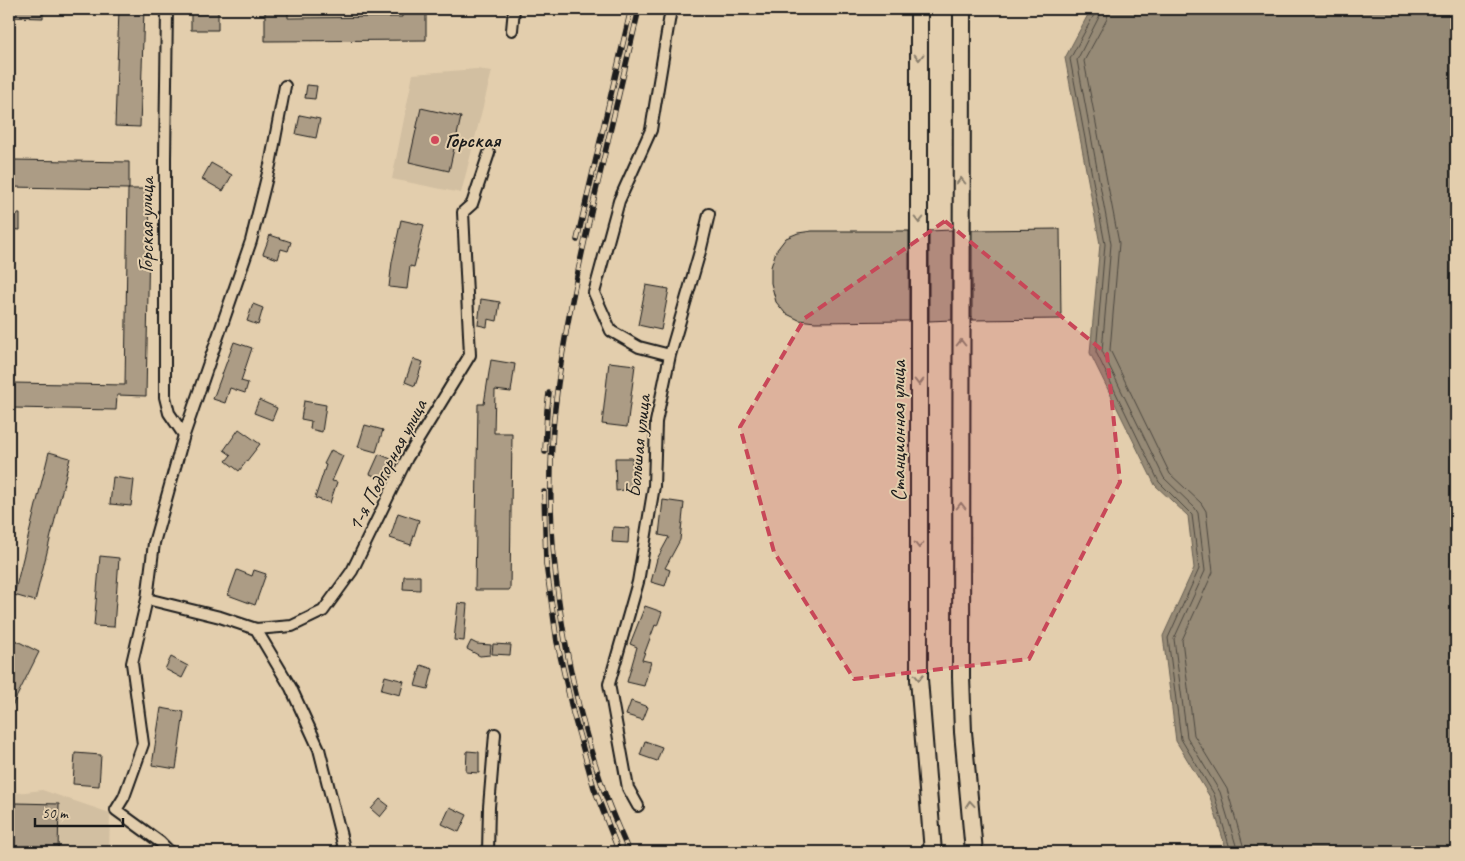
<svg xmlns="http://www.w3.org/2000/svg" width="1465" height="861" font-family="Caveat,sans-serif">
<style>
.built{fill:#d2bfa1}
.water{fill:#968a76;stroke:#655e52}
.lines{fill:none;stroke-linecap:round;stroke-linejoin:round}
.shore{stroke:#4d4840;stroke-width:1}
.building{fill:#ac9c85;stroke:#1c1c1c}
.minor-casing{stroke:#1c1c1c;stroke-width:14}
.primary-casing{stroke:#1c1c1c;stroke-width:20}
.minor{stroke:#e3cead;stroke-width:10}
.primary{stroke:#e3cead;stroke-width:16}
.rail-casing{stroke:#1c1c1c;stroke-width:5.5}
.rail{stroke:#e3cead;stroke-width:4;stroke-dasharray:11;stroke-linecap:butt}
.oneway{stroke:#897e6c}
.marked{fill:#c84758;fill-opacity:0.2;stroke:#c84758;stroke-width:4;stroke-dasharray:10 6;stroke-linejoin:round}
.poi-dot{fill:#d1495b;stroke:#e3cead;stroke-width:2}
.labels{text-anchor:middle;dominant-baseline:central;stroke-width:4;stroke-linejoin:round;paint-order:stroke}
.poi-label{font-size:21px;font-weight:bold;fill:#1c1c1c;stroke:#e3cead;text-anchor:start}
.street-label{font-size:21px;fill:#1c1c1c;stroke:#e3cead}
</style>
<rect width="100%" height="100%" fill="#e3cead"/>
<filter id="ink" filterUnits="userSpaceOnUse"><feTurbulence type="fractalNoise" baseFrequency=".02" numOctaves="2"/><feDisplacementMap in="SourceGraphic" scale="10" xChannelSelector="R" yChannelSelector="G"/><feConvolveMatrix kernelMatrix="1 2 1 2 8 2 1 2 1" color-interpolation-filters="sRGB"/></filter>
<g filter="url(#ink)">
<path class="built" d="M476 69 492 71 461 193 392 179 413 74Z
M42 790 110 813 109 852H9V794Z"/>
<path class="water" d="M1091 9H1456V852H1227L1210 797 1176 741 1163 636 1194 568 1188 516 1155 485 1090 353 1100 244 1065 58Z"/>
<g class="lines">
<path class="shore" d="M1095 9V13L1070 59 1105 244 1096 352 1159 482 1192 515 1199 569 1168 638 1181 739 1214 794 1231 852
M1102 9 1100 15 1077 60 1111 244 1102 351 1164 478 1195 508 1198 513 1205 571 1174 639 1187 737 1220 792 1238 852
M1109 9 1107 19 1084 61 1119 243 1110 350 1170 474 1201 503 1206 511 1213 572 1182 640 1194 735 1227 789 1245 852"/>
</g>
<path class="building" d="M9 9H43V18L9 17Z
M119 9H144L140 127 115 126Z
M191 9H218V30H191Z
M265 9H288V18L402 17V9H426V40L265 41Z
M307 85 317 86 315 99 305 98Z
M421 108 461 117 449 171 409 162Z
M300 115 320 119 316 138 296 134Z
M14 160 129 162V189L9 187V178H14Z
M211 163 232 175 223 191 202 179Z
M128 189H150L146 396 117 395 116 410 12 408 13 383 125 385Z
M9 214H20V230L9 229Z
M401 220 424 225 414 267 410 266 407 289 389 287 392 262Z
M1060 229 1061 319 972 320V230Z
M952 230V320L929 321V231Z
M812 231H909V321L815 322 799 320 785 313 776 302 771 283V267L776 251 786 238 798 233Z
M270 235 291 242 288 251 281 249 278 259 263 254Z
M646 285 669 289 661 330 638 325Z
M481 299 500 302 497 321 488 319 487 327 478 325Z
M253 304 263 308 258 325 247 321Z
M234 342 252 348 241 381 248 383 245 393 230 388 225 403 213 399Z
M413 359 423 362 415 386 405 382Z
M491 360 515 364 511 392 495 390 494 433H512L510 590H475L478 404H484Z
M609 362 635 365 627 427 602 424Z
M259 400 277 408 272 420 254 413Z
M304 401 326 405 322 432 310 429 311 421 301 419Z
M365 425 383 430 376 452 358 447Z
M239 429 260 444 239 471 226 461 231 455 224 450Z
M331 450 343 456 332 481 337 482 330 503 315 498 326 465 324 464Z
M49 452 70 458 35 601 14 595Z
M379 454 398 462 388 482 370 474Z
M615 458H632L633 489 616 491Z
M113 477 134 480 131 506 110 504Z
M663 500 684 503 680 540 665 568 670 570 665 586 651 582 657 559 669 537 659 535Z
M398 513 419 520 411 545 390 538Z
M613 527 629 528 628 543 612 542Z
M100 556 119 558 114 627 94 626Z
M237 570 252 576 254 570 266 574 255 605 228 595Z
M404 576H420V590L403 589Z
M458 603 467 604 464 641 454 640Z
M645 606 662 612 657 626 655 625 642 660 651 662 644 686 627 682 637 647 630 644Z
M15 640 39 652 9 712V652Z
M471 641 477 644 491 645 490 655 480 656 467 649Z
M493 644 511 645 510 655 492 654Z
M171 657 188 666 182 678 165 669Z
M421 665 433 669 428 689 415 686Z
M385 676 404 681 400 695 381 690Z
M631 701 648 707 643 720 626 715Z
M161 708 184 712 176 769 152 765Z
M645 741 662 747 657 761 640 755Z
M467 751 479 752V773L466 772Z
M75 753 101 755 99 786 73 784Z
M380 799 389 806 380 817 371 809Z
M15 803 59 804 58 852H14Z
M450 807 467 815 459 832 442 824Z"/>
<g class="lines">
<g class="minor-casing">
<path id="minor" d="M167 9 165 158V397L169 413 184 435 154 543 147 599 132 663 143 744 124 797 116 810 160 842 170 852
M512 30 514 9
M670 355 639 347 611 331 594 293 619 201 651 130 671 9
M184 435 251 241 270 165 285 86
M147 599 220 617 256 629 292 626 323 611 352 571 407 458 470 355 463 212 472 204 489 153
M256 629 291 688 319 749 345 852
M638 806 628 788 609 684 638 582 654 486 656 422 670 355 701 248 709 214
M488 852 489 807 495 734"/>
</g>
<g class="primary-casing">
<path id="primary" d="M919 9V679L933 852
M962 9 961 677 963 732 974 852"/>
</g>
<use href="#minor" class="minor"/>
<use href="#primary" class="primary"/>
<g class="rail-casing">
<path id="rail" d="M577 240 631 9
M545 452 547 410 549 393
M544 492 546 564 557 642 573 713 594 788 619 852
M629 852C620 831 610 810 603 788 563 671 541 531 555 408 563 336 579 265 595 195 610 133 624 71 639 9"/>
</g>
<use href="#rail" class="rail"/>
</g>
<defs><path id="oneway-chevron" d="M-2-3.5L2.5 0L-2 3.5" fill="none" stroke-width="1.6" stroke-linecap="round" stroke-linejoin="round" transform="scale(1.25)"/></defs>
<g class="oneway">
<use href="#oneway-chevron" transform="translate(919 57) rotate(90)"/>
<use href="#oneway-chevron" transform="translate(961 181) rotate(-90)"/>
<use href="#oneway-chevron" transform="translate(919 220) rotate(90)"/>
<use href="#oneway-chevron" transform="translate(961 343) rotate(-90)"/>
<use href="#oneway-chevron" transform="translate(919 382) rotate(90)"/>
<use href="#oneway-chevron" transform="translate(961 506) rotate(-90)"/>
<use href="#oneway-chevron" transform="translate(919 545) rotate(90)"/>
<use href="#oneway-chevron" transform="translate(919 677) rotate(89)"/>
<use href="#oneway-chevron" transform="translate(970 804) rotate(-95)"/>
</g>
</g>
<path class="marked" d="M945 221 1107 354 1120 482 1029 659 854 679 774 552 740 427 805 318Z"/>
<circle class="poi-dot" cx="435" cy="140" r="5"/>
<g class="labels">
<g class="poi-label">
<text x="445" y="140">Горская</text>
</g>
<g class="street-label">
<text transform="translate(146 225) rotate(-90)">Горская улица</text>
<text transform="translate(898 431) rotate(-90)">Станционная улица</text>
<text transform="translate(638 446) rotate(-84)">Большая улица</text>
<text transform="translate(387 465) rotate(-62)">1-я Подгорная улица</text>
</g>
</g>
<rect width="1465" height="861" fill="none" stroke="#e3cead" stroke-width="30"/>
<rect x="15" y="15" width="1435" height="831" fill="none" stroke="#1c1c1c" stroke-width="2" filter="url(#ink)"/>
<path d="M35 818v8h88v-8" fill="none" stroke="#1c1c1c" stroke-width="2.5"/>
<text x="42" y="818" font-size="15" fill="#1c1c1c" stroke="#e3cead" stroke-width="4" paint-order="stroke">50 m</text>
</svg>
